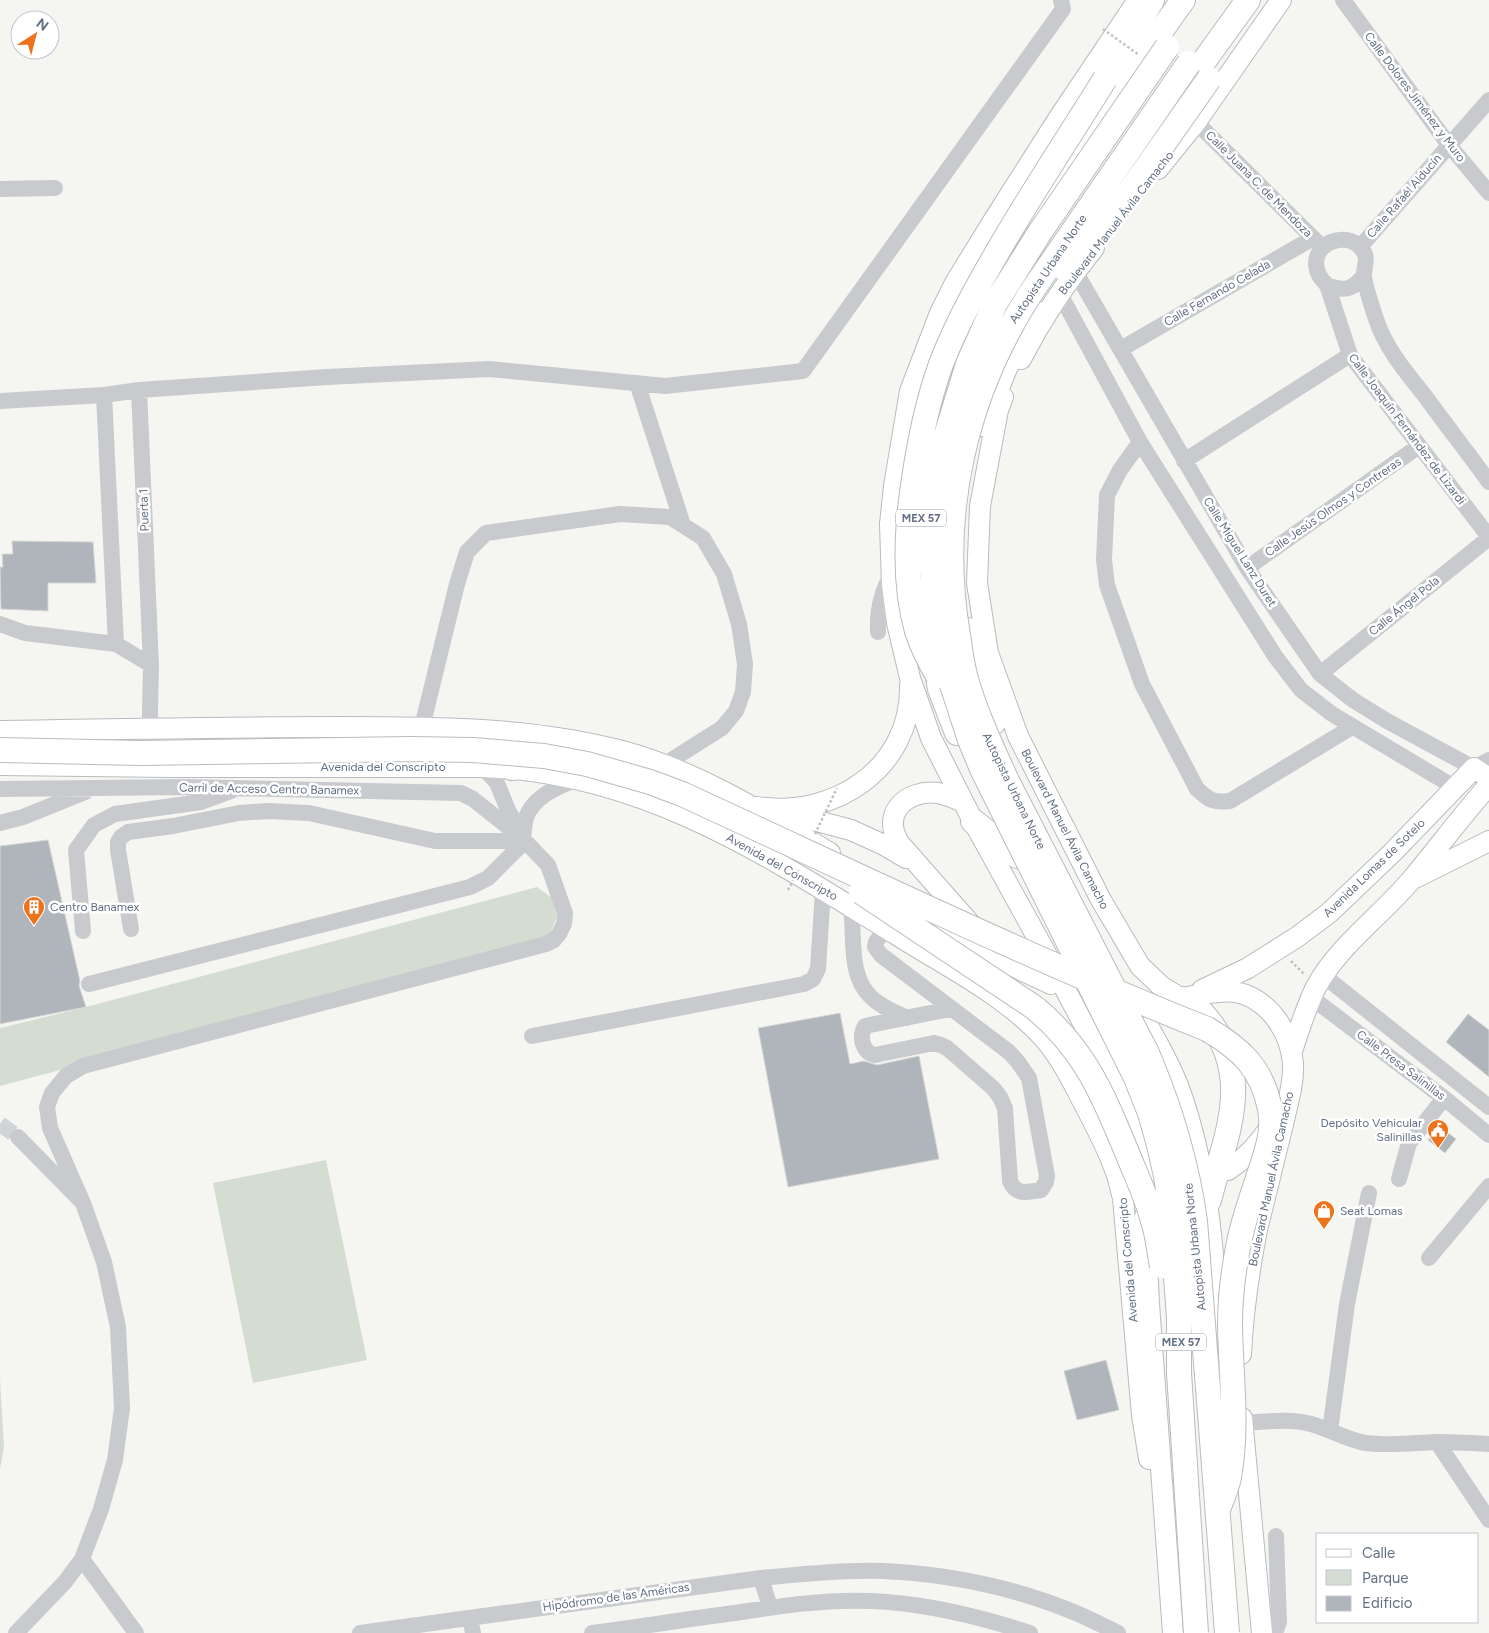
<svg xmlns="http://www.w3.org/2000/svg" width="1489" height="1633" font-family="Figtree,sans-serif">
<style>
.green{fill:#d5ddd2}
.building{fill:#b0b5bc;stroke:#d6d7d4}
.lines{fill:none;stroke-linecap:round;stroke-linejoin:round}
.minor-tunnel{stroke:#d0d4d6;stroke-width:16;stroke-dasharray:16 8;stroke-linecap:butt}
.major-casing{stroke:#b8bbbf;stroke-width:22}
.highway-casing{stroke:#babbbf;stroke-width:26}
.path{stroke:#bfc0c2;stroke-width:2.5;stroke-dasharray:2.5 2.5;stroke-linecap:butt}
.minor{stroke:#c8cace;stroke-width:16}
.major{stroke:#fff;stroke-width:20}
.highway{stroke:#fff;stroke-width:24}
.highway-bridge-casing{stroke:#babbbf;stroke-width:26;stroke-linecap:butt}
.path-bridge{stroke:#bfc0c2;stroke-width:2.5;stroke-dasharray:2.5 2.5;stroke-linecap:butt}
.highway-bridge{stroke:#fff;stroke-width:24}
.labels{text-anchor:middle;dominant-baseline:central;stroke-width:5;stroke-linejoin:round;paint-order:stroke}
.shield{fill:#fff;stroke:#929aa9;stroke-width:1}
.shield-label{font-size:11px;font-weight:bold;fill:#636f84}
.street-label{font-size:12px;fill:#636f84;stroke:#fff}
.poi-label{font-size:12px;fill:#636f84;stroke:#fff;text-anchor:start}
</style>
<rect width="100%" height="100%" fill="#f5f6f2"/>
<path class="green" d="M537 887 552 898 557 917 547 940 0 1086V1028L86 1007Z
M326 1160 367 1360 253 1383 213 1183Z
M0 1378 4 1447 0 1469Z"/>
<path class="building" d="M12 541 93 542 96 583H48V611L1 609 0 567H3L2 554H13Z
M48 840 80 981 79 986 86 1007 0 1024V846Z
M840 1013 850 1064 864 1061 877 1065 919 1056 939 1159 788 1187 758 1028Z
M1468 1014 1489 1030V1077L1446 1042Z
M1439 1126 1456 1139 1445 1153 1428 1140Z
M1106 1360 1119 1410 1077 1420 1064 1371Z"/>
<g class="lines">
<path class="minor-tunnel" d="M0 1124 18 1137"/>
<g class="major-casing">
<path id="major" d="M1138 0 1060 116 995 218 955 283 940 313 910 391 894 486 890 524 892 584 897 623 910 678 931 738 973 821 1053 966 1113 1080 1137 1141 1141 1158 1144 1180
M1158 169 1196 122 1281 0
M1021 359C1041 320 1066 282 1094 248
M1003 397 998 410 980 506 977 583 988 653 1018 736 1101 900 1140 966 1161 986 1182 999
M0 731C113 729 227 727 340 727 434 727 531 727 622 751 697 771 764 813 830 853
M0 765 171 767H483C643 772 766 855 897 935 944 965 999 992 1038 1032 1058 1052 1071 1079 1084 1104 1095 1125 1107 1147 1115 1170 1119 1179 1120 1189 1123 1198L1142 1415 1149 1459
M964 803C956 798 947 795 938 793 906 789 880 814 900 844L974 928
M757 807C834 819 912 768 910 685
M787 813 851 830 884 845 906 858
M1417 877 1489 841
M939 922 1004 962 1051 984
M1202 990 1248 968 1297 937 1329 913 1392 853 1474 768 1489 778
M1172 1001C1189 997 1218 989 1235 992 1269 998 1291 1033 1293 1064 1294 1083 1288 1102 1284 1120 1275 1157 1266 1193 1257 1230 1249 1271 1243 1313 1241 1354
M1292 1051C1299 1030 1306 1007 1316 987 1339 945 1381 916 1412 879 1438 848 1462 815 1489 785
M1228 1170C1246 1158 1260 1143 1271 1125
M1145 1216 1149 1304 1173 1633
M1242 1418 1262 1633"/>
</g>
<g class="highway-casing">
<path id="highway" d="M1105 79 1152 0
M1181 93 1248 0
M982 424 1005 368 1024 327 1033 311
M922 573C916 509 928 447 948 387 957 361 966 334 979 310 1011 246 1052 189 1092 131 1123 87 1152 43 1183 0
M968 630 973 656 993 723
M934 655 940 689 957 733
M512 768 535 763H552
M973 821 1017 856
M1182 999C1189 1004 1198 1009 1204 1015 1256 1075 1226 1134 1209 1200
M1144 1023C1157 1046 1170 1069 1179 1094 1214 1194 1214 1301 1221 1405"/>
</g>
<path class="path" d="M1291 961 1305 975"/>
<path class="minor" d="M1343 0 1449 145 1489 193
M1196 122 1319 244
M0 189 55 188
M1360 247 1489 100
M1075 271 1247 568 1320 674 1353 700 1387 721 1474 768 1489 760
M1327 285C1344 292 1353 290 1364 275
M1060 294 1140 442 1275 656 1301 690 1332 714 1454 787
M1121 349 1313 238
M637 383 683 525
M139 390 151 665 149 762
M104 395 116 644 151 665
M0 401 104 395 139 390 327 377 489 369 665 386 803 371 1063 9 1061 0
M1140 442 1120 470 1107 495 1104 560 1107 585 1142 684 1197 789C1209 800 1213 803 1230 801L1352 727
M1184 461 1350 355
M1489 482C1468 453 1446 425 1425 396 1406 372 1386 349 1376 319 1373 310 1364 283 1364 275 1364 264 1370 257 1360 247 1344 231 1315 243 1316 265 1317 274 1321 279 1327 285L1350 355 1489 537
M1247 568 1419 446
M0 624 25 633 116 644
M878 632C877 610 881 592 892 574
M1320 674 1489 538
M423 738 422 727 457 584 467 552 486 533 620 514 670 517 703 538 724 574 739 624 745 664 743 692 736 711 722 728 673 759 667 766
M0 789 186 787 461 793 473 799 517 834
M0 823 23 817 85 792
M523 839C524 831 524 822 527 815 536 795 560 785 579 779
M851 907C855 936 848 974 870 996 879 1006 895 1012 907 1018
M885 928 876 942 875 947 881 955 1009 1052 1018 1062 1029 1078 1047 1176 1046 1182 1041 1190C1028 1192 1016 1196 1010 1181L1005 1108 1000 1097 993 1088 947 1048 941 1045 934 1043 875 1055C862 1053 859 1036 865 1026L950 1009
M83 931 76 850 94 825 115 814 201 802 231 791
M1324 976 1489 1107
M89 984 470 887 488 878 525 841H435L309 813 267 811 239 813 173 826 128 832 121 837 118 842V850L131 929
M1312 998 1444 1098 1489 1135
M532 1036 804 984 813 979 818 969 823 889
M18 1137 83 1203 104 1262 118 1327 122 1408 115 1460 101 1509 82 1559
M1399 1179 1409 1143 1444 1098
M83 1203 50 1128 47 1107 52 1093 66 1076 83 1066 546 944 554 940 559 934 564 924 565 913 548 865 523 839 508 810 497 783 483 767
M1429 1258 1489 1186
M1242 1423C1264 1422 1290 1418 1311 1424 1330 1429 1347 1440 1366 1443 1389 1446 1412 1443 1435 1442 1453 1442 1471 1443 1489 1444
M1330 1431 1347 1304 1369 1193
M1437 1442 1489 1520
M761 1578 770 1607
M470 1618 473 1633
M16 1633 65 1582 82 1559 136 1633
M360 1633 761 1578C802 1574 843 1570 883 1571 948 1574 1016 1588 1076 1613 1090 1619 1104 1626 1118 1633
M592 1633C640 1627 687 1619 735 1613 780 1606 825 1599 871 1601 925 1603 978 1616 1030 1633
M1275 1633 1279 1622 1276 1536"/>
<use href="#major" class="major"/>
<use href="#highway" class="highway"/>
<g class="highway-bridge-casing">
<path id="highway-bridge" d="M1167 47 1040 232 995 304 968 364 945 439 934 498 931 554 934 606 941 651 970 740 982 769 1136 1078 1150 1113 1159 1145 1166 1176 1171 1209 1179 1318V1373L1196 1633
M1189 63 1034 288C966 391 937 512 958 635 960 649 962 665 966 679 976 714 992 748 1007 781L1147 1053C1170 1107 1187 1163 1195 1221L1227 1633
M1062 267 1089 240 1121 204 1209 79
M938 676C930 662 922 647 917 631 905 590 906 542 911 500 917 453 925 408 941 364 958 320 981 280 1005 239 1037 185 1072 132 1105 79
M0 750 140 753 410 749 473 750 544 756 587 764 650 782 682 794C856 874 1029 958 1207 1029 1241 1049 1262 1068 1270 1109 1275 1132 1265 1156 1258 1178 1249 1205 1240 1231 1236 1259 1232 1281 1230 1304 1230 1326 1231 1377 1238 1428 1229 1477 1227 1488 1222 1499 1218 1509
M861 892 1035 1008C1084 1049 1102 1092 1126 1150 1135 1173 1147 1197 1153 1221 1158 1236 1159 1251 1162 1266"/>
</g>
<path class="path-bridge" d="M1103 29 1139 55
M815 834 837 788
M788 890 799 869"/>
<use href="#highway-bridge" class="highway-bridge"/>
</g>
<defs>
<g id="building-pin" transform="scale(1.125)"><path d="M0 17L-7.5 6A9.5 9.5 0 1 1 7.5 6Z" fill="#ec731c" stroke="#fff"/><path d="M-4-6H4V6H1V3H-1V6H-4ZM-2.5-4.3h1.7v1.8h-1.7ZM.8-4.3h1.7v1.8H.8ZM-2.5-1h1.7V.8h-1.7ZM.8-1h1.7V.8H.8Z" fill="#fff"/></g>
<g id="civic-pin" transform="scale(1.125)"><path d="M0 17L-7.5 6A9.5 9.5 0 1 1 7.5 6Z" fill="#ec731c" stroke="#fff"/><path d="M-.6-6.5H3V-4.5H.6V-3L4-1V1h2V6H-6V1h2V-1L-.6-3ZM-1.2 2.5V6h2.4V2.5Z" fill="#fff"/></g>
<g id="shop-pin" transform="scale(1.125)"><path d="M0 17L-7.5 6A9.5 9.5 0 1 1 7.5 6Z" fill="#ec731c" stroke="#fff"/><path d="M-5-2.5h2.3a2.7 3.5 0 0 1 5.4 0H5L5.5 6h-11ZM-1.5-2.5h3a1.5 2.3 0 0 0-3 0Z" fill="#fff"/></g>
</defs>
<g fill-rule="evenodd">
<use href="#building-pin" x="34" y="907"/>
<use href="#civic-pin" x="1438" y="1130"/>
<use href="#shop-pin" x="1324" y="1211"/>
</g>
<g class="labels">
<g class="shield">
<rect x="896" y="509.5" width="50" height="17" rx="4"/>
<rect x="1156" y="1333.5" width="50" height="17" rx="4"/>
</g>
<g class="shield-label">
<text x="921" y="518">MEX 57</text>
<text x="1181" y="1342">MEX 57</text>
</g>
<g class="street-label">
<text transform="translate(1415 97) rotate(53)">Calle Dolores Jiménez y Muro</text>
<text transform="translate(1259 184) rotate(45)">Calle Juana C. de Mendoza</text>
<text transform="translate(1404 196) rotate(-49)">Calle Rafaél Alducín</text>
<text transform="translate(1116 223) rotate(-52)">Boulevard Manuel Ávila Camacho</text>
<text transform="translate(1048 269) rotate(-56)">Autopista Urbana Norte</text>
<text transform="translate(1217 293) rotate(-30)">Calle Fernando Celada</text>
<text transform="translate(1407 429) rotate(53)">Calle Joaquín Fernández de Lizardi</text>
<text transform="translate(1333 507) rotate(-35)">Calle Jesús Olmos y Contreras</text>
<text transform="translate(144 510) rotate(-92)">Puerta 1</text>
<text transform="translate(1240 552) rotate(58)">Calle Miguel Lanz Duret</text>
<text transform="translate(1404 606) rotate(-39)">Calle Ángel Pola</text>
<text x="383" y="767">Avenida del Conscripto</text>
<text transform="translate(269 789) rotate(1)">Carril de Acceso Centro Banamex</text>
<text transform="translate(1014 791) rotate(64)">Autopista Urbana Norte</text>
<text transform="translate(1065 829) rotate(63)">Boulevard Manuel Ávila Camacho</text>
<text transform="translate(782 867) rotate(29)">Avenida del Conscripto</text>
<text transform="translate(1374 868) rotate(-44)">Avenida Lomas de Sotelo</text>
<text transform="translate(1401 1065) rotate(37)">Calle Presa Salinillas</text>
<text transform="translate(1271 1179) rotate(-78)">Boulevard Manuel Ávila Camacho</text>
<text transform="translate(1195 1247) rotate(-96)">Autopista Urbana Norte</text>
<text transform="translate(1128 1260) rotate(-95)">Avenida del Conscripto</text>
<text transform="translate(616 1597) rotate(-8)">Hipódromo de las Américas</text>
</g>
<g class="poi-label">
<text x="50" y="907">Centro Banamex</text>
<text x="1422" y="1123" text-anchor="end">Depósito Vehicular<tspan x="1422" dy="14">Salinillas</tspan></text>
<text x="1340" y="1211">Seat Lomas</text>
</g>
</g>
<rect x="1316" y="1533" width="162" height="90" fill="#ffffff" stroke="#c1c5ce"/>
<rect x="1326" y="1549" width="25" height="8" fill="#ffffff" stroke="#c1c5ce"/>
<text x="1362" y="1558" font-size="15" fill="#636f84">Calle</text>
<rect x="1326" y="1570" width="25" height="15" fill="#d5ddd2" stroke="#c1c5ce"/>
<text x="1362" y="1583" font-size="15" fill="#636f84">Parque</text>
<rect x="1326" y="1596" width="25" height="15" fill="#b0b5bc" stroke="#c1c5ce"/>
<text x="1362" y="1608" font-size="15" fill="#636f84">Edificio</text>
<g transform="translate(35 35) rotate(36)"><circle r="24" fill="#ffffff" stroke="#c1c5ce"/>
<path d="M0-4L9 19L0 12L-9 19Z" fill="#ec731c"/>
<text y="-8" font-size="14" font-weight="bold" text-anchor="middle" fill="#636f84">N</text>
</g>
</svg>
